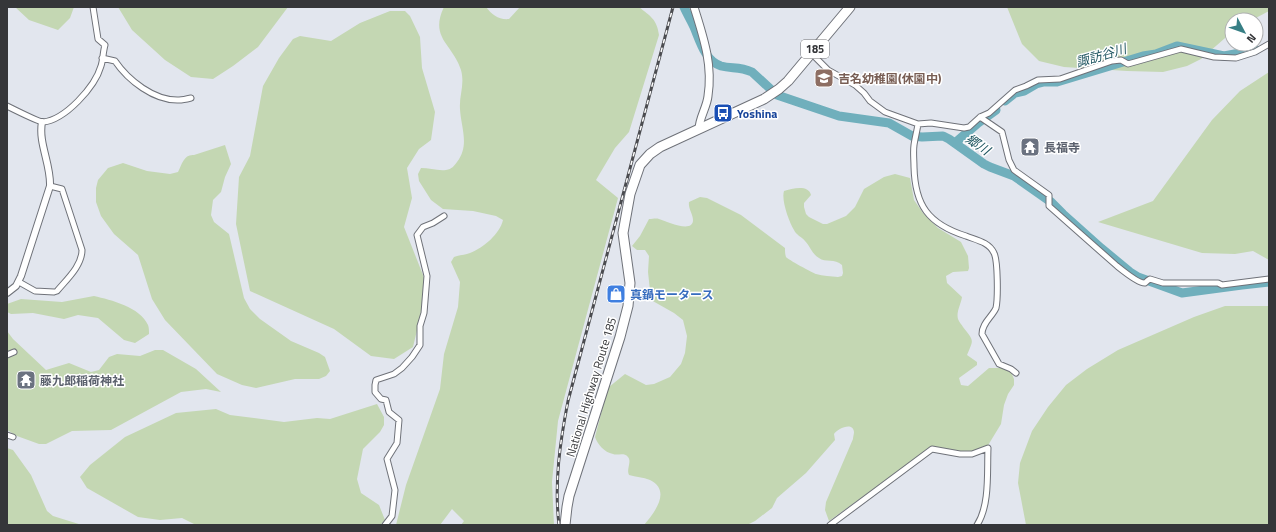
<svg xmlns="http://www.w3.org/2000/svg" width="1276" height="532" font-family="'Titillium Web','Noto Sans JP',sans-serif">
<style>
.green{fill:#c4d7b3}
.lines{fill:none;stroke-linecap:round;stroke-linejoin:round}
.river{stroke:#70afbc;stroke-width:9}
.minor-casing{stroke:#6f7279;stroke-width:7}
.tertiary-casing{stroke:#6f7279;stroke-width:8}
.secondary-casing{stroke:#6f7279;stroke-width:9}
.trunk-casing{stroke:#6f7279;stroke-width:11}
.minor{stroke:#fff;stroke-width:5}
.tertiary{stroke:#fff;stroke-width:6}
.secondary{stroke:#fff;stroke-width:7}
.trunk{stroke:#fff;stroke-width:9}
.rail-casing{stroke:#4b4c50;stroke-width:3}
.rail{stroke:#fff;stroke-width:1.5;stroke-dasharray:4.5;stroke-linecap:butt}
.labels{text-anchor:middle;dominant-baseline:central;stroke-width:3;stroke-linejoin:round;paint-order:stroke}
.shield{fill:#fff;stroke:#727274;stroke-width:1}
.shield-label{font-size:11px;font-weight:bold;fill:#353639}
.education-label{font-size:12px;font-weight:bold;fill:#785e54;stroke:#fff;text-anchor:start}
.transit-label{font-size:12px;font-weight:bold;fill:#164399;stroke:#fff;text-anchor:start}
.worship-label{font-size:12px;font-weight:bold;fill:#5b616d;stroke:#fff;text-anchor:start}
.shop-label{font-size:12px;font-weight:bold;fill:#366cbe;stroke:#fff;text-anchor:start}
.street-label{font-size:12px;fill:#353639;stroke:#fff}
.water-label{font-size:13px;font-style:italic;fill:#215762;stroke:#fff}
</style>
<rect width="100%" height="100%" fill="#e2e6ee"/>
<path class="green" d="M15 7H74L70 18 58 30 29 20Z
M118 7H288L258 47 233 66 213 79 191 77 165 60 132 30Z
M444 7H486C492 15 499 20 509 19L520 7H639C650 16 657 19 659 35L629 132 615 148 596 180 618 198 558 421 552 482 554 525H461L464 521 452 509 440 525H396L406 485 440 389 444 354 458 307 460 282 451 262 454 257C459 255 465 255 470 253 483 248 500 234 503 220L496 216 473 211 443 209 431 200 419 181 418 174 421 168C429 168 438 171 446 170 452 169 454 166 457 162 470 145 461 128 460 109 459 95 465 85 461 70 453 44 429 38 444 7Z
M1007 7H1269V11L1252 20H1232V32L1201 59 1187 66 1163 72 1127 71 1064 67 1039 61 1022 44Z
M390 11H405L410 16 420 37 422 68 435 112 431 140 419 149 407 168 412 198 404 227 425 280 420 318 413 347 394 359 371 356 334 329 250 291 236 224 239 177 250 156 263 86 279 58 293 39 300 36 331 41 360 23Z
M1269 72V260L1253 251 1235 254 1202 253 1098 222 1153 201 1212 120 1240 91Z
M225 145 231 164 225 177 221 192 213 200 211 215 214 222 229 234 244 298 250 309 260 319 291 341 319 353 325 357 330 371 326 376 319 379H295L256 388 242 385 217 374 165 320 152 299 138 255 114 234 101 216 96 202V188L98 180 108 168 123 163 147 171 170 174 178 172C182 164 184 154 194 155Z
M895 174 910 178 914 200 923 213 938 228 961 242 968 256 969 268 968 271 953 272 946 276 947 283 962 297C961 304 956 312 958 319 959 322 962 325 963 327 974 341 974 339 967 355L977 362V365L959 378 961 385 968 386 989 368H1004L1011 372 1014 379V385L1008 394 1004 405 1001 424 987 447 970 453 925 452 829 521 825 510 826 502 853 439C853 437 854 434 854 432 853 421 837 429 834 434L835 440 806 473 777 498 772 508 755 521 747 525H644C654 513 672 491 650 480 643 477 636 477 629 475 626 469 632 462 628 457 624 452 617 456 613 454 604 452 598 445 595 437L607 391 609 387 625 374 646 385 654 384 670 377 681 364 685 353 687 336 683 320 674 313 651 300 648 272 649 256 645 250H637L632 246 640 236 649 219C653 219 656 218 659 219 666 221 693 234 693 220 693 214 688 209 689 202L700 197 707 198 741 215 785 248C785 251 785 254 786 257 787 259 813 273 816 274 823 276 831 276 838 277L842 276 843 273 842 265C835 258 825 263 819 258 812 254 810 246 805 241 802 237 796 235 794 230 789 222 781 200 784 191 792 189 808 184 811 195L804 203V207L806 214 809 217 823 224H827L846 216 855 207 864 189 884 177Z
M94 296C111 300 140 307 148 325 149 327 149 332 149 334L135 343 124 340 98 318 78 315 64 319 33 313 11 314 7 312V304L21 299 62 302Z
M1225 306H1269V525H1026L1018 483 1020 463 1032 431 1048 407 1066 385 1087 369 1118 350 1194 317Z
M7 331 13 339 46 370 69 363 91 372 99 370 109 357 117 354 140 356 155 350H163L196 369 221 392 206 389 181 392 111 430 72 431 46 444H39L17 436 7 430Z
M377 404 384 417V425L380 432 363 449 357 479 361 493 379 505 385 520 380 525H196L182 518 160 520 138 517 87 488 80 477 90 465 125 437 176 413 216 409 230 415 284 422 317 418 330 419Z
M7 448 13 450 31 475 47 511 53 516 82 525H7Z"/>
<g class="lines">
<path class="river" d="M684 7C687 14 691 20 694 27 700 41 705 61 721 66 732 69 739 66 752 72L777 95 839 116 889 123 912 136 922 137 943 136 949 139 984 164 990 167 1014 176 1051 202 1063 214 1101 248 1130 272 1138 277 1182 293 1242 285 1269 282
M1005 101 1015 93 1024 91 1036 84 1044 82H1057L1143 56 1156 54 1177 46 1224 56 1256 50
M955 143 978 123 996 110"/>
<g class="minor-casing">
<path id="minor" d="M811 53 828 70 855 85 864 93 870 101 885 112 918 124 931 123 964 128 969 127 980 117 989 113 1015 90 1026 86 1038 80 1060 79 1112 61 1121 60 1128 64 1181 49 1214 57 1236 58 1255 52 1269 44
M102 58 115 61C128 80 154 101 179 100 183 100 187 99 191 98
M7 106C13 109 39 122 43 122 65 120 95 87 101 66 103 60 103 52 105 45L98 39 93 7
M980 117 1002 132 1009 160 1014 170 1049 195V206L1117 266C1122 270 1139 284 1145 283 1146 282 1148 280 1150 279L1163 283H1218L1222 285 1269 279
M918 124C917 131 915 138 914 145 913 152 914 160 914 167 915 205 928 224 966 236 976 240 989 242 994 253 998 261 998 299 996 308 992 317 982 323 982 334L999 364 1011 369 1016 373
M19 282 35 291 54 292 57 291C66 280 82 266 82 250L62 189 50 186
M7 355 14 352
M7 435 13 437
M385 525 392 516 395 490 387 459 397 443 399 420 389 412 386 400 381 399 375 392V385L376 380 394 374 402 368 412 357 420 345V326L424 313 427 276 417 235 423 227 433 223 444 216
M830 525 932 449 960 454H972L988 448C987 472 990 505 977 525"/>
</g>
<g class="tertiary-casing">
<path id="tertiary" d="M7 293 16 286 21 276 50 186C51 164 38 143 42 122"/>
</g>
<g class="secondary-casing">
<path id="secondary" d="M694 7C703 36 713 64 708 96 707 107 699 118 699 129"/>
</g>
<g class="trunk-casing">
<path id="trunk" d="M565 525 567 507 569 496 620 337 628 306 630 283 623 233 630 194 640 165 650 154 660 147 764 99 779 89 788 81 850 7"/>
</g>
<use href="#minor" class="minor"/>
<use href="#tertiary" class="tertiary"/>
<use href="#secondary" class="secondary"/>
<use href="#trunk" class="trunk"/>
<g class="rail-casing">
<path id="rail" d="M559 525C554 483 560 442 568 401L673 7"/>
</g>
<use href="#rail" class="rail"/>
</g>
<defs>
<g id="school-square" transform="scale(1)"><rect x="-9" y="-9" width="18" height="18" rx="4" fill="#8d6e63" stroke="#fff"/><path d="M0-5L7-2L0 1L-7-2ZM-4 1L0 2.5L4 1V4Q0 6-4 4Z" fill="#fff"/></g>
<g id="bus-square" transform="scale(1)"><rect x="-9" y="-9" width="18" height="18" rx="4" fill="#1a4fb4" stroke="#fff"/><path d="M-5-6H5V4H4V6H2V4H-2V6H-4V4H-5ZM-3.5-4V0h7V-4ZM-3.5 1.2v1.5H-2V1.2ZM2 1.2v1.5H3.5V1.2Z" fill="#fff"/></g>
<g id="temple-square" transform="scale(1)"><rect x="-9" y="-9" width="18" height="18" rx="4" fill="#6b7280" stroke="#fff"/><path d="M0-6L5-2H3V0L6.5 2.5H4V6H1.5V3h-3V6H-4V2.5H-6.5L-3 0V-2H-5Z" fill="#fff"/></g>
<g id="shop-square" transform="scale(1)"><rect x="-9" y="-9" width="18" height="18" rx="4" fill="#3f7fe0" stroke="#fff"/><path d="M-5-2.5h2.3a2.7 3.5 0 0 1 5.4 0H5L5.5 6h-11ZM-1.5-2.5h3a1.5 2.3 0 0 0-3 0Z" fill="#fff"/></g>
</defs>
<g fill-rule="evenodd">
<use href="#school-square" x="824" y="78"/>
<use href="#bus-square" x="723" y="113"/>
<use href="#temple-square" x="1030" y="147"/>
<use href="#shop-square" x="616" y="294"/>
<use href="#temple-square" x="26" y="380"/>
</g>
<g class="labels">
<rect class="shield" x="801" y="40" width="28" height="18" rx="3"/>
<g class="shield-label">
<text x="815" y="49">185</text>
</g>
<g class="education-label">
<text x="838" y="78">吉名幼稚園(休園中)</text>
</g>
<g class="transit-label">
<text x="737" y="113">Yoshina</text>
</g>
<g class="worship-label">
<text x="1044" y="147">長福寺</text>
<text x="40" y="380">藤九郎稲荷神社</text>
</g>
<g class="shop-label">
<text x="630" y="294">真鍋モータース</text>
</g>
<g class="street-label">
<text transform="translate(591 387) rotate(-73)">National Highway Route 185</text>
</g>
<g class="water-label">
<text transform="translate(1101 55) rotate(-16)">諏訪谷川</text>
<text transform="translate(978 144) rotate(34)">郷川</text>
</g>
</g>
<rect width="1276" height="532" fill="none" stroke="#353639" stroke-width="16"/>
<g transform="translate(1244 32) rotate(131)"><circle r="19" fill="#ffffff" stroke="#aeafb0"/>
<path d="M0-3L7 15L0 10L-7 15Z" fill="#377f85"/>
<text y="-6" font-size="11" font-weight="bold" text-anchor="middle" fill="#353639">N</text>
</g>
</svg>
